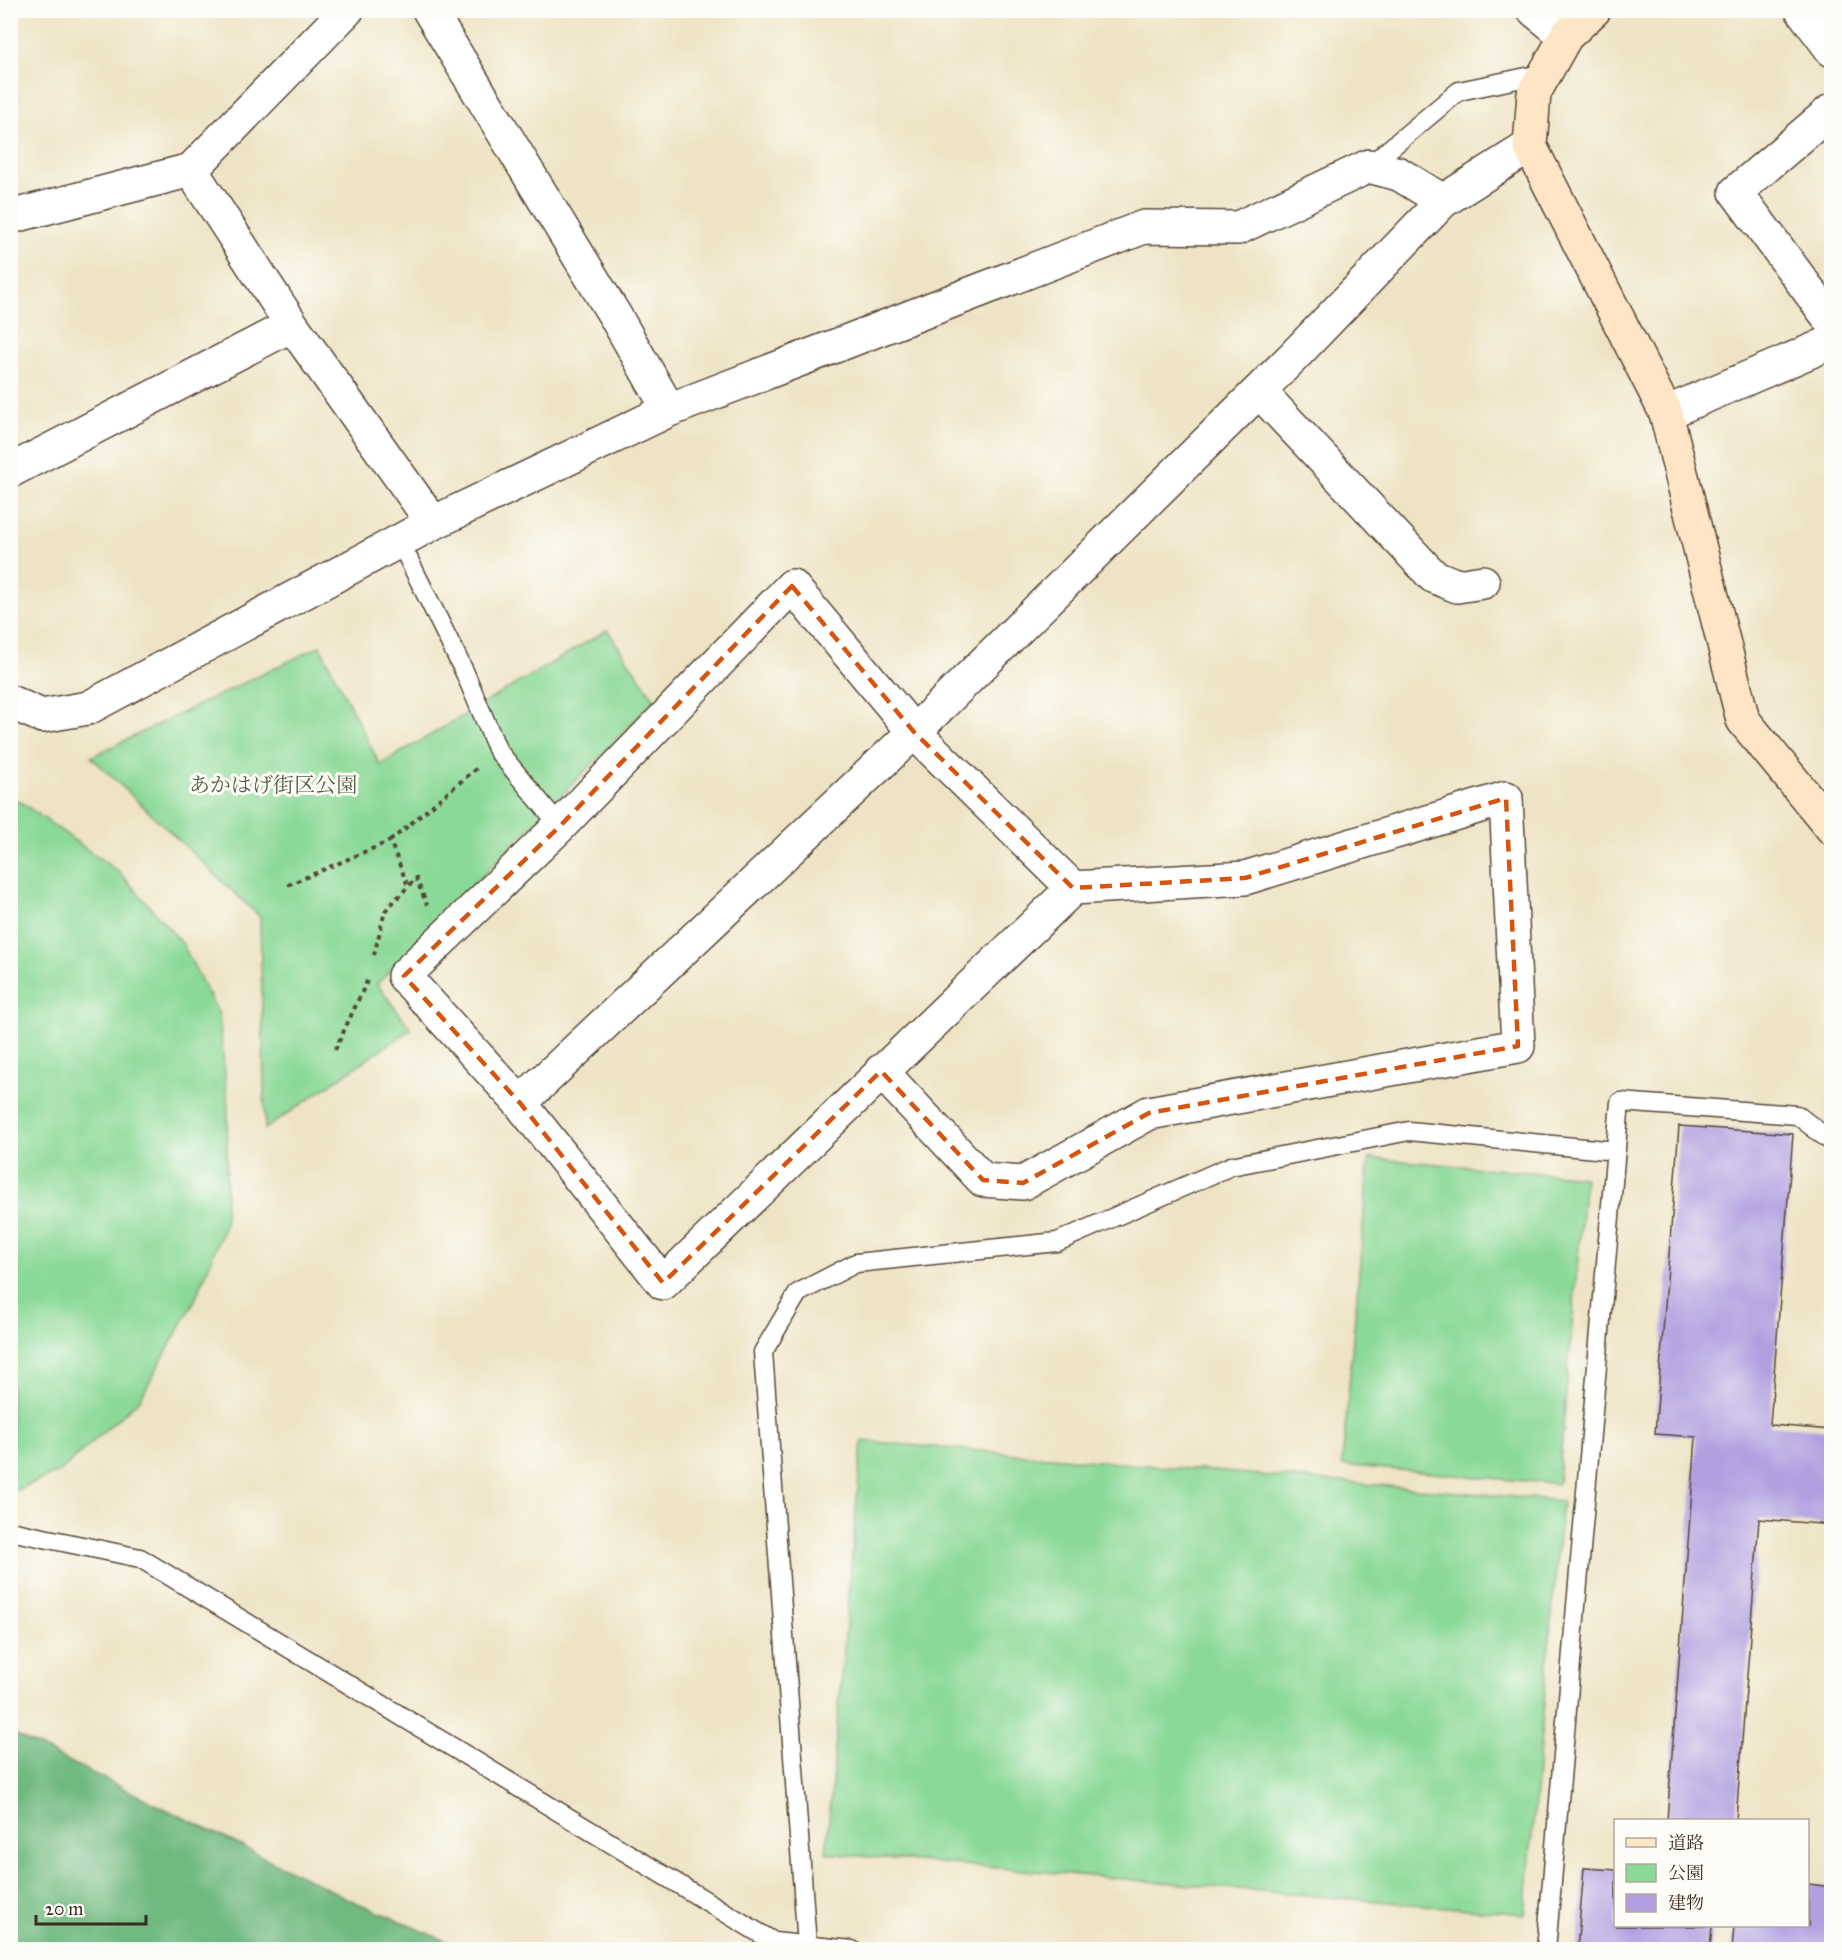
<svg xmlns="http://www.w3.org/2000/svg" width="1842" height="1960" font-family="'IM FELL Great Primer','Noto Serif JP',serif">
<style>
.green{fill:#8bd997;stroke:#63825a;stroke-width:1.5}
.forest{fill:#70b980;stroke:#56724f;stroke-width:1.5}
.building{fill:#b19fe0}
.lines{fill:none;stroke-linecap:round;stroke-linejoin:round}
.lane-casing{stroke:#564637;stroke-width:21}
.street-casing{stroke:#564637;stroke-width:36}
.secondary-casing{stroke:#564637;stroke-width:36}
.path{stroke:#564637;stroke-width:4;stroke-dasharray:4.5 4.5;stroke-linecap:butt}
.lane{stroke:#fff;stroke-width:18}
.street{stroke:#fff;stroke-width:33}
.secondary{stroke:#fde5c5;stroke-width:33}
.marked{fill:none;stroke:#d7540e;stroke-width:4.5;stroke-dasharray:12 8;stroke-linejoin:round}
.labels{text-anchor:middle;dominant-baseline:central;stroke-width:6;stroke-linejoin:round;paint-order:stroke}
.park-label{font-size:21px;fill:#535f42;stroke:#fdfcf7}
</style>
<rect width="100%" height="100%" fill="#fdfcf7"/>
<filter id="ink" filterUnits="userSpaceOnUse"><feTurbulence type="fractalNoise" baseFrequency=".0167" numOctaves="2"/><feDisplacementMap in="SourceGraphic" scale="12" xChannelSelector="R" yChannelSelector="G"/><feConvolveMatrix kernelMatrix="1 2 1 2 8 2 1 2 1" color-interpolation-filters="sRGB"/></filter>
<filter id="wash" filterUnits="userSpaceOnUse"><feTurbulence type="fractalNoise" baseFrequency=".008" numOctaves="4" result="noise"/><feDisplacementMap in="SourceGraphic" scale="24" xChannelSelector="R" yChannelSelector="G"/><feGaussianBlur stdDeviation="1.35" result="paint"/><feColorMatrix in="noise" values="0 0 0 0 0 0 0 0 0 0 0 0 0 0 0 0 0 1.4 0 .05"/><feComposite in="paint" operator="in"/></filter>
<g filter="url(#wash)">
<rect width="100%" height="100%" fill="#eee3c4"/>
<path class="green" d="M607 630 655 700 377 984 411 1029 265 1129 260 917 91 757 320 646 380 765Z
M11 799 22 803 120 873 182 943 219 1015 228 1106 225 1225 195 1300 140 1399 59 1472 11 1492Z
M1369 1158 1585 1177 1558 1484 1342 1465Z
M862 1441 1562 1501 1525 1914 826 1853Z"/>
<path class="forest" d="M11 1733 351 1900 464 1949H11Z"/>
<g id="blocks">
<path class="building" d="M1679 1126 1793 1134 1770 1425 1832 1430V1525L1759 1519 1736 1820H1667L1696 1437 1655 1434Z
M1584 1868 1616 1870V1926H1712L1710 1950H1577Z
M1808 1884 1832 1887V1950H1732L1734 1926H1808Z"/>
</g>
</g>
<g filter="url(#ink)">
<use href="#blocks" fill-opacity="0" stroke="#564637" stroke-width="1.5"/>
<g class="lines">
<g class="lane-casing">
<path id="lane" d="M1369 166 1459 91 1546 73
M399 540 465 673 498 751 560 826
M10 1531 140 1558 774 1942 852 1950
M807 1945 763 1352 798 1293 856 1263 1057 1242 1231 1166 1409 1131 1616 1151
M1546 1950 1620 1102 1797 1115 1832 1142"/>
</g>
<g class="street-casing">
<path id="street" d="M429 10 617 319 669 410
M1534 10 1566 36
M1802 10 1832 50
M1832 110 1736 192 1832 322
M191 170 292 325 433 523
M10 217 191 170 347 10
M1259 391 1433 576 1457 586 1483 582
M1666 413 1832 342
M10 471 292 325
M10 702 42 716 88 708 433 523 669 410 1144 227 1238 228 1369 166 1399 174 1443 201
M881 1071 983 1180 1023 1183 1149 1113 1518 1046 1506 798 1245 878 1073 888 663 1283 520 1103 404 976 560 826 792 586 914 732 1073 888
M520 1103 914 732 1294 356 1443 201 1530 146"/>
</g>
<g class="secondary-casing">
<path id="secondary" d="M1594 10 1566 36 1534 93 1530 146 1666 413 1743 720 1832 828"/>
</g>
<path class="path" d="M390 841 477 768
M288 885 390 841 408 886
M374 955 385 911 416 878 427 905
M335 1050 368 979"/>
<use href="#lane" class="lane"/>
<use href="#street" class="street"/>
<use href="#secondary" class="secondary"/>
</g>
</g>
<path class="marked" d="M792 586 914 732 1073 888 1245 878 1506 798 1518 1046 1149 1113 1023 1183 983 1180 881 1071 663 1283 520 1103 404 976 560 826Z"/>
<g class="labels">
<g class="park-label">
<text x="273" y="785">あかはげ街区公園</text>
</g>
</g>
<rect width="1842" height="1960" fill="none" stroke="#fdfcf7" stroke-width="36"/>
<rect x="1614" y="1819" width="195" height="108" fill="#fdfcf7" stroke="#afa8a0" stroke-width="1.5"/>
<rect x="1626" y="1838" width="30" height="9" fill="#fde5c5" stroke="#afa8a0" stroke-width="1.5"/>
<text x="1668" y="1849" font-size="18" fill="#3b2a1e">道路</text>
<rect x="1626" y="1864" width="30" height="18" fill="#8bd997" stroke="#afa8a0" stroke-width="1.5"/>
<text x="1668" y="1879" font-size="18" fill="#3b2a1e">公園</text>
<rect x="1626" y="1894" width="30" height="18" fill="#b19fe0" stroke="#afa8a0" stroke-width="1.5"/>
<text x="1668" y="1909" font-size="18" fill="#3b2a1e">建物</text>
<path d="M36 1915v9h110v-9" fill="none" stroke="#3b2a1e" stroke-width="3"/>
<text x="45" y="1915" font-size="18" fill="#3b2a1e" stroke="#fdfcf7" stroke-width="4.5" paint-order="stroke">20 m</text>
</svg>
